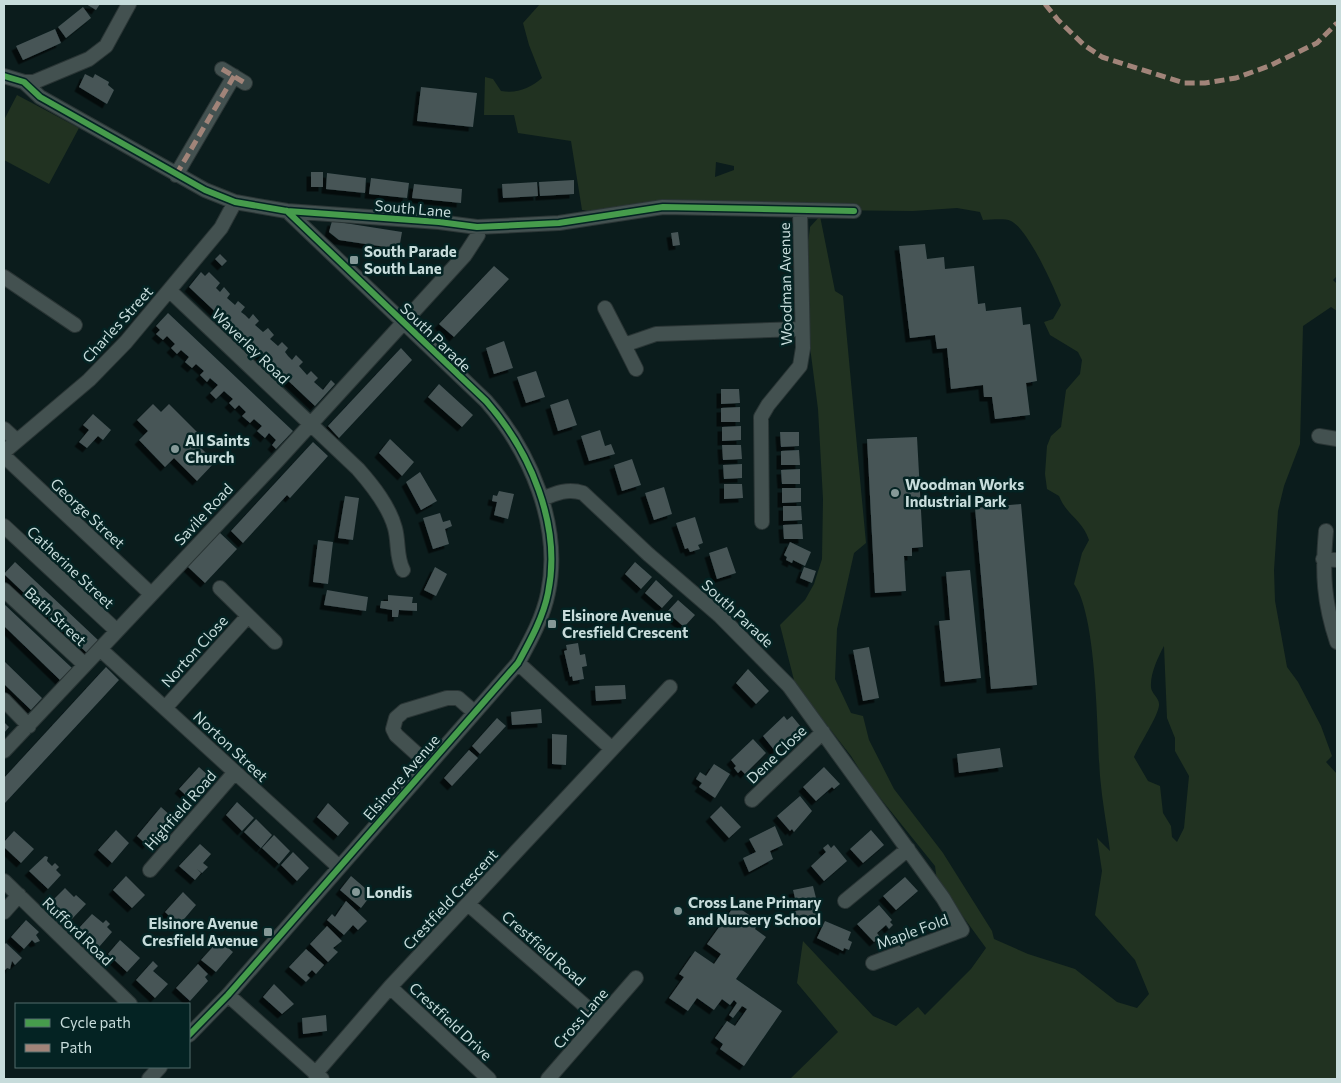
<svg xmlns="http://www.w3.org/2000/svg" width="1341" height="1083" font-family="Commissioner,sans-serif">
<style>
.green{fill:#213221;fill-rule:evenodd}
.building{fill:#465557;filter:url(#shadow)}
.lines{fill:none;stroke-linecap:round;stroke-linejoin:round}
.minor-casing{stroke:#2a3535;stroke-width:16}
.minor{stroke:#435150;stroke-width:14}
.quiet{stroke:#a18479;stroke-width:5;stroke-dasharray:10 5;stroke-linecap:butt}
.cycleway-casing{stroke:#042323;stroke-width:9}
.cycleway{stroke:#469c4c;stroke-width:6}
.poi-dot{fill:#859998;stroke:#042323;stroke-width:2}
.labels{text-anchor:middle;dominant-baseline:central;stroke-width:5;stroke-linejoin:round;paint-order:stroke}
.street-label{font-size:15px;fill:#c7dcdb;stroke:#042323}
.poi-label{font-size:15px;font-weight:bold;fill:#c7dcdb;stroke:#042323;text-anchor:start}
</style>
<defs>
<filter id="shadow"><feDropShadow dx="-4.5" dy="4.5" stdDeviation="0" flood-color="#0009"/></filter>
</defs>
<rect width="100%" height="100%" fill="#0b1c1c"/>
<path class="green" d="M540 4H1337V276L1333 280 1337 284V311L1331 307 1303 326 1300 444 1284 486 1278 511 1274 570 1275 601 1287 667 1298 682 1321 726 1332 756 1326 762 1337 774V1079H790L838 1032 797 983 803 941 873 1016 896 1026 918 1007 925 1015 971 969 986 948 937 881 935 866 868 783 851 756 795 684 780 625 805 600 814 584 822 559 823 499 818 409 810 347 808 243 810 227 820 216 835 291 843 296 866 543 854 553 837 629 835 679 851 713 863 716 869 740 894 789 943 853 992 931 994 939 1028 954 1075 969 1117 1002 1137 1008 1149 994 1135 960 1095 915 1102 871 1097 838 1110 851C1107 826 1102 801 1100 776 1097 733 1097 615 1074 584L1082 553 1089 540C1082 519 1067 516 1059 496L1047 489 1045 474 1047 446 1051 436 1061 427 1066 390 1080 374 1082 360 1078 352 1050 335 1044 322 1053 319 1061 305C1054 287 1028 229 1011 221 1004 218 991 220 983 220L980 212 957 208 913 211 821 210 766 202H678L602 213 582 210 571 141 518 133 514 115H484L485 77 493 79 501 91C517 94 530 88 542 78L529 45 523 23ZM716 162 734 166V170L715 177ZM1164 646 1167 718 1175 738V751L1189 776 1184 828 1177 842 1172 837 1171 826 1163 813 1160 786 1148 781 1134 757C1139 745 1160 713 1159 704 1159 698 1151 693 1151 687 1150 674 1158 657 1164 646Z
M17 95 79 128 49 184 4 160V120Z"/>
<path class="building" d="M86 4H100L96 10Z
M83 7 91 18 66 38 58 27Z
M55 29 61 43 23 60 16 46Z
M85 74 93 78 95 74 109 82 108 85 114 90 107 104 79 87Z
M421 87 477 93 473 127 417 121Z
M311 172H323V187H311Z
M327 173 366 178 365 193 326 189Z
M371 178 409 183 407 198 369 194Z
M574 180V194L540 196 539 182Z
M537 182 538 196 503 198 502 184Z
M414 184 462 189 461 203 412 198Z
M332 221 402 232 399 249 339 240 329 232Z
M678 232 680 245 673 246 671 233Z
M925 244 927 259 944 257 945 269 974 266 978 304 985 303 986 311 1021 307 1023 325 1030 324 1037 381 1026 383 1030 415 995 419 992 397H984L983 385 951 389 947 348 937 349 935 335 910 338 899 246Z
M220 254 227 261 222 266 215 259Z
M494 266 509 279 454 337 439 324Z
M201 272 205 276 209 272 220 283 216 288 220 292 224 287 230 294 227 298 235 305 238 301 245 307 241 312 245 315 249 319 253 314 259 321 255 325 263 332 268 328 274 335 270 339 278 346 282 342 288 348 285 352 288 356 292 360 296 355 303 362 299 366 307 375 311 371 318 378 314 382 323 390 331 380 335 384 315 406 189 287Z
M168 313 293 431 276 449 272 445 276 440 269 433 265 438 257 431 262 426 254 419 250 423 242 416 246 412 239 405 235 409 229 403 233 399 224 391 216 399 210 393 218 385 210 378 207 382 200 375 204 371 196 364 192 368 185 362 189 357 181 350 177 354 171 348 175 344 167 336 163 340 156 334 160 330 156 326Z
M504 341 513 368 494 374 486 348Z
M401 348 412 360 339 438 328 426Z
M536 371 545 397 526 403 517 377Z
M439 384 473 415 462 427 428 397Z
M721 389H739L740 403 721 404Z
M568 399 577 425 558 431 550 405Z
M153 404 161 412 169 404 199 434 193 440 215 462 197 481 174 458 165 467 139 440 148 431 137 420Z
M740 407V422H721V408Z
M93 414 111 430 103 440 98 436 87 448 79 442 89 430 83 425Z
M741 426V440L722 441V427Z
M600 430 605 446 611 444 615 454 589 461 581 436Z
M780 432H799V446L781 447Z
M917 437 923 547 912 548V556H904L906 591 875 593 867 439Z
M390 439 414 462 402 476 379 453Z
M313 442 328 456 290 498 287 495 243 543 231 531Z
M722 445H741L742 459 723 460Z
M799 450 800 465H781V451Z
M632 459 641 485 622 491 614 465Z
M742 464V478L724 479 723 465Z
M800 469V484H782L781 470Z
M420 472 437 501 421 510 406 482Z
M724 484H742L743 498 724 499Z
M664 487 672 514 654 520 645 493Z
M782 488H801V502L782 503Z
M499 491 514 494 508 519 494 515 497 502 492 501 493 495 497 496Z
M345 496 359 498 353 540 338 538Z
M1021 504 1037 685 991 689 975 508Z
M783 506H801L802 520 783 521Z
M440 513 443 522 450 520 452 526 445 529 449 544 433 549 423 518Z
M695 517 703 543 698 545 700 549 690 552 688 548 685 549 676 523Z
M802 524 803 539H784L783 525Z
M219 532 237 549 205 583 187 566Z
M318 540 333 542 328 584 313 582Z
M790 542 811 552 805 566 793 560 792 563 786 560 787 557 784 555Z
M727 547 736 573 717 579 709 553Z
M15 562 98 640 87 653 4 574Z
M635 562 652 577 641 589 625 574Z
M435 567 447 574 436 596 424 590Z
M804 567 816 571 812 583 800 578Z
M970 570 981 678 945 682 939 621 950 620 946 572Z
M656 580 673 596 662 608 645 593Z
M327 590 368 597 366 611 324 605Z
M388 595 413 597 412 603H417V611L399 610 398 617H392V610L380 608 381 601H388Z
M678 600 695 615 684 627 667 612Z
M4 604 72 668 60 680 4 626Z
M578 643 580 655 585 654 587 666 582 667 584 679 573 681 572 676 570 677 564 651 567 650 566 645Z
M869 647 879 698 863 701 853 650Z
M4 661 42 698 31 710 4 684Z
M106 667 119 680 4 804V778Z
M748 669 769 691 756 704 736 683Z
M625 685 626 699 596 701 595 686Z
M541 709 542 723 512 725 511 712Z
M784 716 787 720 792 716 801 727 775 751 763 736Z
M497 718 506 726 480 754 472 746Z
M4 722 9 727 4 733Z
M552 734 567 735 566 765 552 764Z
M753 739 766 753 745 774 741 770 738 773 734 768 736 766 731 760Z
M1000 748 1003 767 959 773 957 754Z
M469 750 478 758 452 786 444 778Z
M714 764 730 774 715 798 699 787 702 783 696 779 700 772 706 776Z
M199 767 210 777 190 799 179 789Z
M824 767 840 784 834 789 832 787 816 801 803 787Z
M800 796 812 811 794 832 792 829 790 831 777 816Z
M237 802 254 818 242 831 226 815Z
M328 803 349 823 338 836 317 817Z
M721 806 741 827 729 838 710 817Z
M161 807 172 817 147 845 137 836Z
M256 819 272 835 261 848 244 832Z
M775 826 783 845 770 851 773 859 749 872 743 858 756 852 749 839Z
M116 830 129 843 112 863 98 850Z
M871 830 884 845 863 863 850 849Z
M14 831 34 849 21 863 4 847V842Z
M274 835 290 851 279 864 262 848Z
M200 844 211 854 203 863 208 867 202 873 197 869 201 873 195 880 179 866Z
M828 844 831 848 834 845 847 861 824 881 811 866 826 852 823 848Z
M293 852 309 868 297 881 281 865Z
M45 856 48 857 47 861 52 866 55 863 59 867 56 870 61 875 48 889 29 871Z
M126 876 145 895 132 908 113 890Z
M351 876 372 894 361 908 340 890Z
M905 877 918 891 896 910 883 896Z
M813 886 820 914 795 920 793 912 798 910 793 890Z
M65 888 74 897 76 895 86 904 70 921 51 902Z
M183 892 196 905 179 925 165 912Z
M346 901 367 921 358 930 353 925 344 935 327 920 332 914 335 917Z
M735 905 759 922 755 929 766 937 736 979 782 1011 744 1066 720 1049 723 1044 715 1038 727 1021 735 1026 747 1009 742 1006 733 1018 729 1015 737 1003 734 1000 730 1005 722 999 714 1010 697 998 688 1011 669 998 684 977 679 974 695 951 714 964 721 954 707 944Z
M879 905 892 920 890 922 893 925 889 929 886 925 877 933 880 937 874 942 857 924Z
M92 914 103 923 106 920 110 924 107 927 112 932 99 947 79 928Z
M26 920 39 932 36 935 40 941 35 943 32 940 24 949 11 937Z
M825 921 851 932 848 940 852 942 849 950 844 948 843 951 817 938Z
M327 926 342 941 333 948 338 952 328 962 310 944Z
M120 940 140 958 127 972 108 954Z
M219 940 233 952 216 972 201 960Z
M6 943 22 958 15 965 12 961 10 969 7 968 4 971V945Z
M306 949 324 965 316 974 312 970 307 975 310 978 306 982 289 967Z
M153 961 158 966 153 971 168 984 155 998 136 980Z
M198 964 208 974 205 977 208 981 190 1001 176 988Z
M274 984 294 1004 282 1014 263 997Z
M326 1015 327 1031 303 1034 302 1018Z"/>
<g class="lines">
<g class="minor-casing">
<path id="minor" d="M222 69 245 83
M4 76 24 82 40 97 205 190 235 202 287 211 439 222 477 227 559 223 663 207 854 211
M24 82H34L89 59 106 46 129 4
M176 175 234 76
M4 277 75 325
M170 291 358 469C373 486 389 506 395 528 399 543 396 557 403 570
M605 308 624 345
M636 369 624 345 656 334 801 329
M4 429 16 440
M1319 436 1337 439
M4 452 89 380 126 342 221 228 235 202
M4 456 151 594
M542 499C556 493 568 488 583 493L648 554 720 616 789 686 943 898 962 930 873 963
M762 522 761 417 768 405 800 366 803 348 800 211
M4 526 117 631
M1326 531C1322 573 1324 603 1337 642
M1323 559 1337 560
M220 588 275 642
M4 590 85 665
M100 649 339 867
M518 663 612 749
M4 700 29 726
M165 708 248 616
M4 751 278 460 465 255 478 235 477 227
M428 764 396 735 393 729 396 718 404 711 447 698H458L474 712
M752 800 823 732
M150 870 235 772
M4 881 130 1004
M845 901 908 849
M468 904 599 1018
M4 912 19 895
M390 987 489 1079
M228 995 322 1079
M189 1035 228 995 518 663C530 641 543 618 548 593 562 525 530 451 486 401L287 211
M315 1074 390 987 670 687
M149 1079 160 1067
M548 1079 636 978"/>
</g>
<use href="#minor" class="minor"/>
<path class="quiet" d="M1045 4 1058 20 1084 45 1102 57 1184 83H1205L1236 78 1269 66 1317 43 1337 23
M222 69 245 83
M176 175 234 76"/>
<g class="cycleway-casing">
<path id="cycleway" d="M4 76 24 82 40 97 205 190 235 202 287 211 439 222 477 227 559 223 663 207 854 211
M189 1035 228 995 518 663C530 641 543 618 548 593 562 525 530 451 486 401L287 211"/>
</g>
<use href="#cycleway" class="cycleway"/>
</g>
<g class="poi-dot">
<rect x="349" y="255" width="10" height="10" rx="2.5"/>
<circle cx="175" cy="449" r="5"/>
<circle cx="895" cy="493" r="5"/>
<rect x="547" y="619" width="10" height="10" rx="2.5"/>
<circle cx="356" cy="892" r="5"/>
<circle cx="678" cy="911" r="5"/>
<rect x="263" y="927" width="10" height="10" rx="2.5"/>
</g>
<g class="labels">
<g class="street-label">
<text transform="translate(413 208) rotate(5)">South Lane</text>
<text transform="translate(785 284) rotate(-91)">Woodman Avenue</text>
<text transform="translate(117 324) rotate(-48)">Charles Street</text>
<text transform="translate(436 337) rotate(44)">South Parade</text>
<text transform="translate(251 346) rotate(44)">Waverley Road</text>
<text transform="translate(88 513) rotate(43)">George Street</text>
<text transform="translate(203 514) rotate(-47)">Savile Road</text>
<text transform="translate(71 567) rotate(43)">Catherine Street</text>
<text transform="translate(738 613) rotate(43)">South Parade</text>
<text transform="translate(56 616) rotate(43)">Bath Street</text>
<text transform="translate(194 651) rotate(-48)">Norton Close</text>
<text transform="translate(231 746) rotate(43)">Norton Street</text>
<text transform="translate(776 754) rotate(-44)">Dene Close</text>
<text transform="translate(401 777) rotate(-49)">Elsinore Avenue</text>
<text transform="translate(180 810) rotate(-49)">Highfield Road</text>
<text transform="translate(450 899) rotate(-47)">Crestfield Crescent</text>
<text transform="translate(78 931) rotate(44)">Rufford Road</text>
<text transform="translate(912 931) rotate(-20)">Maple Fold</text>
<text transform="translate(544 948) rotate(41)">Crestfield Road</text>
<text transform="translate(580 1018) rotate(-49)">Cross Lane</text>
<text transform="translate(451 1021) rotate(43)">Crestfield Drive</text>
</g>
<g class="poi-label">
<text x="364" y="251">South Parade<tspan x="364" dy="17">South Lane</tspan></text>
<text x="185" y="440">All Saints<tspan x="185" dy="17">Church</tspan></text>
<text x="905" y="484">Woodman Works<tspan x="905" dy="17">Industrial Park</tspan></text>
<text x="562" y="615">Elsinore Avenue<tspan x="562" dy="17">Cresfield Crescent</tspan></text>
<text x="366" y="892">Londis</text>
<text x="688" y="902">Cross Lane Primary<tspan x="688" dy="17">and Nursery School</tspan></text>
<text x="258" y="923" text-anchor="end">Elsinore Avenue<tspan x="258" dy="17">Cresfield Avenue</tspan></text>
</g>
</g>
<rect width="1341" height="1083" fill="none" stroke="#c7dcdb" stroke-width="10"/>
<rect x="15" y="1003" width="175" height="65" fill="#042323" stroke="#526d6d"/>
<rect x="25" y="1019" width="25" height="8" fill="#469c4c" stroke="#526d6d"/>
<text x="60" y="1028" font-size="15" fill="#c7dcdb">Cycle path</text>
<rect x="25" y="1044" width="25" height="8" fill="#a18479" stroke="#526d6d"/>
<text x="60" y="1053" font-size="15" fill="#c7dcdb">Path</text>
</svg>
